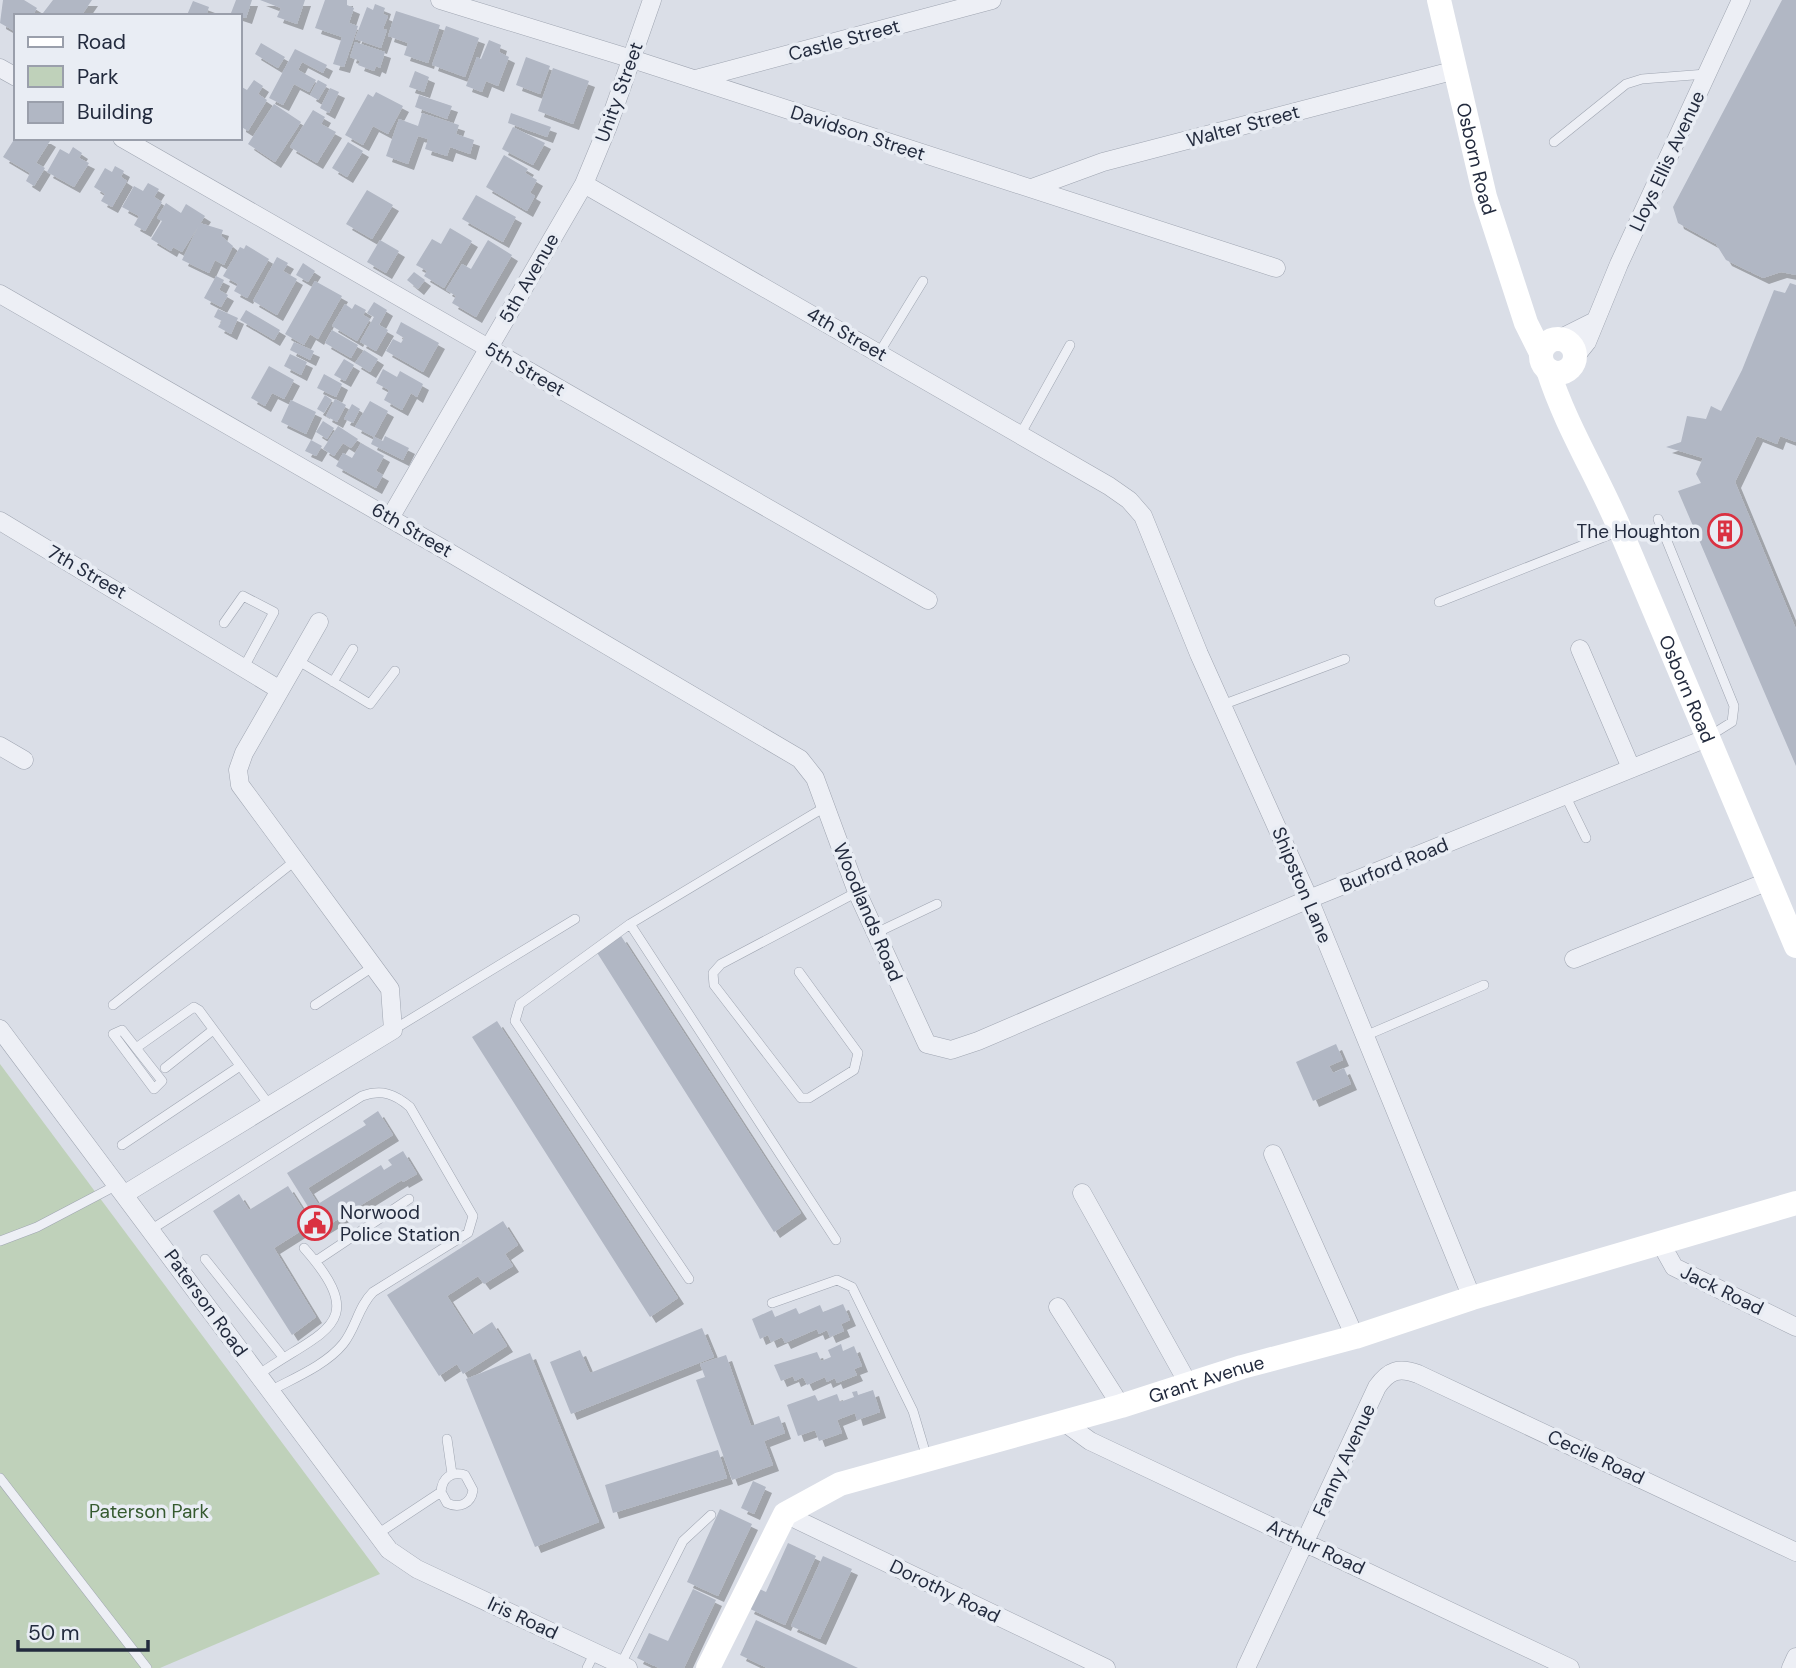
<svg xmlns="http://www.w3.org/2000/svg" width="1796" height="1668" font-family="'DM Sans',sans-serif">
<style>
.green{fill:#bfd1ba}
.building{fill:#b1b7c4;filter:url(#shadow)}
.lines{fill:none;stroke-linecap:round;stroke-linejoin:round}
.lane-casing{stroke:#9fa5b1;stroke-width:10}
.street-casing{stroke:#9fa5b1;stroke-width:19}
.lane{stroke:#edeff5;stroke-width:9}
.street{stroke:#edeff5;stroke-width:18}
.secondary{stroke:#fff;stroke-width:24}
.labels{text-anchor:middle;dominant-baseline:central;stroke-width:7;stroke-linejoin:round;paint-order:stroke}
.street-label{font-size:19px;fill:#232b3e;stroke:#e9edf4}
.poi-label{font-size:19px;fill:#232b3e;stroke:#e9edf4;text-anchor:end}
.park-label{font-size:19px;fill:#355a2f;stroke:#e9edf4}
</style>
<defs>
<filter id="shadow"><feDropShadow dx="6" dy="6" stdDeviation="0" flood-color="#0004"/></filter>
</defs>
<rect width="100%" height="100%" fill="#dadee7"/>
<path class="green" d="M0 1064 380 1574 160 1668H0Z"/>
<path class="building" d="M3 0H24L37 8 32 16H16V32L0 23Z
M53 0H92L81 16H46L43 13Z
M236 0H252L246 18 231 13Z
M260 0H305L297 24 277 17 281 8Z
M325 0H347V5L354 8 349 23 358 26 344 67 333 64 342 37 315 28Z
M1782 0H1796V275L1781 272 1763 278 1726 260 1716 244 1678 223 1673 207Z
M193 1 209 7 206 16 187 15Z
M375 4 385 8 383 14 388 16 383 29 387 30 381 48 355 39 367 7 373 10Z
M396 11 440 25 428 63 404 55 408 43 388 36Z
M446 26 479 38 465 77 432 65Z
M489 40 501 45 499 52 509 57 498 86 486 81 482 92 466 86 477 57 481 59Z
M355 42 385 52 380 68 376 66 374 71 358 65 360 61 350 57Z
M261 43 285 57 278 68 255 54Z
M295 49 327 65 323 73 302 62 298 70 316 80 309 92 294 84 283 105 269 98Z
M526 57 550 66 540 94 516 85Z
M553 68 589 81 573 124 538 111Z
M415 71 429 77 424 92 409 87Z
M254 80 263 86 258 94 267 100 248 131 240 126V86L247 90Z
M318 80 327 85 318 100 310 95Z
M330 88 339 92 329 113 320 108Z
M376 92 403 106 388 134 373 126 363 145 345 135 368 94 373 97Z
M419 95 452 106 447 119 415 107Z
M274 104 301 122 275 162 248 144Z
M313 110 325 117 321 124 336 132 317 163 290 147Z
M422 113 459 125 456 134 474 140 470 154 450 147 447 156 425 149 428 139 418 136 408 164 386 156 399 119 418 126Z
M511 113 551 127 547 137 508 123Z
M513 127 545 143 533 165 502 149Z
M15 138H45L50 141 36 163 45 168 34 186 26 181 30 173 3 157Z
M348 142 363 151 347 177 332 168Z
M73 147 82 153 79 158 89 163 74 187 47 172 60 149 69 154Z
M504 155 528 169 525 173 537 180 530 193 535 196 527 211 486 187Z
M115 166 124 171 121 177 127 181 112 207 101 201 105 194 94 187 105 168 112 172Z
M148 183 159 189 154 197 162 202 145 231 134 225 139 216 122 207 134 186 143 191Z
M367 190 393 205 372 239 346 224Z
M476 195 516 217 503 242 462 219Z
M166 203 181 213 186 204 205 216 182 252 173 247 171 251 151 239 162 221 157 218Z
M200 223 223 230 221 236 233 246 224 265 215 260 209 273 182 260Z
M450 228 472 241 444 288 424 276 427 271 416 265 432 239 441 244Z
M380 240 399 251 386 273 367 262Z
M488 240 512 255 476 317 452 303 456 296 446 290 462 264 471 269Z
M246 245 269 259 247 298 234 291 238 284 223 276 240 247 244 249Z
M277 257 288 263 283 271 297 279 277 315 253 301Z
M303 263 315 271 308 282 296 275Z
M414 272 425 280 418 289 407 280Z
M216 276 224 280 219 290 228 295 221 307 204 298Z
M315 281 342 296 318 339 310 334 304 345 285 334Z
M1790 283 1796 285V442L1780 436 1777 444 1757 436 1735 482 1796 629V766L1678 491 1701 483 1696 474 1703 458 1666 447 1681 442 1687 416 1706 419 1711 406 1721 411 1742 370 1774 290 1785 293Z
M374 302 387 310 379 325 388 330 376 351 360 342 374 317 367 313Z
M345 304 352 309 355 304 366 310 363 315 370 319 357 341 332 326Z
M218 309 238 318 231 334 218 327 222 321 214 317Z
M246 310 280 330 274 340 240 320Z
M401 322 439 343 423 372 386 351 393 339 401 343 404 338 396 333Z
M332 330 358 345 351 358 325 343Z
M294 342 314 351 310 360 290 350Z
M364 350 378 359 370 372 355 363Z
M290 354 307 362 301 375 284 366Z
M344 359 354 365 345 381 334 375Z
M269 366 294 380 284 399 272 393 265 406 251 398Z
M383 369 397 377 400 371 423 384 417 397 411 393 402 410 384 400 389 390 376 383Z
M324 374 342 384 336 397 317 388Z
M325 395 332 400 324 413 317 409Z
M335 399 346 405 337 422 326 416Z
M291 400 316 412 306 434 281 422Z
M370 401 388 411 374 437 355 427Z
M352 404 360 409 353 423 344 419Z
M323 421 334 428 327 439 316 432Z
M338 426 358 439 351 448 343 443 334 456 323 449Z
M385 436 409 448 403 460 371 444 374 437 383 441Z
M311 440 322 446 316 456 305 451Z
M361 443 384 456 376 471 383 475 376 488 336 466 343 453 352 458Z
M621 936 801 1213 774 1232 596 951Z
M497 1021 678 1298 650 1317 472 1037Z
M1336 1044 1343 1060 1329 1066 1333 1073 1344 1068 1351 1084 1313 1101 1296 1062Z
M378 1111 393 1135 308 1188 318 1204 381 1165 384 1170 392 1165 388 1160 403 1151 417 1174 403 1182 402 1180 322 1229 287 1173 366 1125 363 1121Z
M288 1186 312 1224 274 1248 316 1317 292 1335 213 1211 239 1194 249 1210Z
M503 1221 518 1245 505 1254 513 1266 484 1284 478 1276 447 1296 472 1335 492 1322 507 1346 463 1374 457 1364 439 1376 387 1295Z
M843 1304 850 1320 841 1324 844 1331 830 1337 827 1330 819 1334 817 1329 785 1343 782 1337 771 1342 768 1335 760 1339 752 1319 772 1310 775 1317 796 1308 799 1314 820 1305 823 1312Z
M702 1328 714 1357 571 1414 550 1362 580 1350 590 1373Z
M841 1344 843 1351 854 1346 862 1366 854 1369 857 1375 837 1383 835 1378 827 1382 825 1377 807 1385 803 1377 795 1381 793 1376 781 1381 774 1365 817 1352 821 1361 831 1357 828 1350Z
M530 1353 599 1522 535 1547 466 1379Z
M726 1355 751 1426 779 1416 785 1433 764 1441 773 1465 732 1480 696 1380 705 1377 700 1364Z
M873 1390 880 1412 857 1420 855 1413 837 1420 842 1433 819 1441 815 1430 798 1436 787 1405 815 1395 818 1401 837 1394 840 1402 854 1397 852 1392 857 1391 858 1395Z
M718 1450 727 1478 613 1513 605 1485Z
M753 1481 766 1487 754 1514 741 1508Z
M720 1509 752 1524 718 1596 687 1582Z
M788 1543 816 1556 785 1625 748 1608 757 1588 766 1592Z
M823 1556 852 1569 820 1639 791 1626Z
M693 1589 716 1600 684 1668H659L637 1658 649 1633 668 1641Z
M756 1620 858 1668H767L740 1655Z"/>
<g class="lines">
<g class="lane-casing">
<path id="lane" d="M1554 142 1626 84 1642 79 1706 74
M879 353 923 281
M1020 435 1070 345
M1658 519 1734 706 1732 722 1708 737
M1439 602 1619 531
M224 623 243 596 274 612 244 667
M297 660 370 704 395 671
M333 682 353 649
M1222 705 1345 659
M1565 795 1586 838
M825 807 630 924 836 1240
M630 924 520 1004 515 1021 689 1279
M876 933 937 904
M799 972 858 1053 854 1070 809 1098H801L714 985 713 973 721 964 857 892
M113 1005 296 860
M315 1005 374 966
M393 1030 575 919
M1365 1036 1484 985
M136 1048 122 1030 113 1034 154 1089 162 1081 136 1048 194 1007 199 1010 270 1106
M165 1068 213 1030
M122 1145 240 1066
M152 1229 362 1096C382 1089 395 1094 410 1107L473 1216 468 1233 373 1292C358 1307 356 1328 343 1344 326 1365 294 1378 270 1391
M0 1241 37 1227 117 1185
M205 1259 283 1357
M316 1261 409 1199
M772 1303 837 1280 852 1287 913 1411 927 1458
M258 1375C321 1330 373 1326 304 1248
M447 1439 452 1474
M0 1478 147 1668
M376 1535 441 1492C442 1478 451 1471 465 1475L473 1490C471 1504 459 1509 447 1503L441 1492
M621 1664 683 1541 711 1515
M587 1668 595 1652"/>
</g>
<g class="street-casing">
<path id="street" d="M440 0 632 59 1276 268
M0 68 16 77
M696 79 992 0
M122 138 928 600
M584 184 1109 486 1129 500 1143 516 1199 654 1309 899 1472 1298
M1032 188 1103 162 1456 70
M0 294 445 550 800 759 815 778 857 892 927 1044 951 1050 978 1041 1309 899 1707 738
M1559 339 1593 322
M1575 357 1587 342 1619 264 1741 0
M390 518 584 184 608 126 652 0
M0 521 280 690
M1580 649 1631 768
M0 746 24 760
M1574 959 1769 881
M0 1029 389 1550 417 1569 628 1668
M1273 1154 1355 1337
M1082 1193 1189 1385
M125 1194 393 1030 390 989 240 785 238 770 244 753 319 622
M1660 1242 1674 1267 1796 1327
M1058 1307 1121 1406
M1064 1422 1090 1441 1570 1668
M785 1514 1106 1668
M1246 1668 1377 1387C1389 1370 1399 1367 1418 1374L1796 1552
M1791 1668 1796 1657"/>
</g>
<use href="#lane" class="lane"/>
<use href="#street" class="street"/>
<g class="secondary">
<path id="s1" d="M1439 0 1485 197 1526 323 1541 353"/>
<circle cx="1558" cy="356" r="17"/>
<path id="s2" d="M1548 370C1566 427 1599 478 1622 534 1680 671 1738 809 1796 946"/>
<path id="s3" d="M708 1668 785 1514 840 1484 1121 1406 1242 1367 1355 1337 1472 1298 1796 1203"/>
</g>
</g>
<defs>
<g id="building-ring" transform="scale(1.75)"><circle r="9.5" fill="#e9edf4" stroke="#da3141" stroke-width="1.5"/><path d="M-4-6H4V6H1V3H-1V6H-4ZM-2.5-4.3h1.7v1.8h-1.7ZM.8-4.3h1.7v1.8H.8ZM-2.5-1h1.7V.8h-1.7ZM.8-1h1.7V.8H.8Z" fill="#da3141"/></g>
<g id="civic-ring" transform="scale(1.75)"><circle r="9.5" fill="#e9edf4" stroke="#da3141" stroke-width="1.5"/><path d="M-.6-6.5H3V-4.5H.6V-3L4-1V1h2V6H-6V1h2V-1L-.6-3ZM-1.2 2.5V6h2.4V2.5Z" fill="#da3141"/></g>
</defs>
<g fill-rule="evenodd">
<use href="#building-ring" x="1725" y="531"/>
<use href="#civic-ring" x="315" y="1223"/>
</g>
<g class="labels">
<g class="street-label">
<text transform="translate(844 40) rotate(-15)">Castle Street</text>
<text transform="translate(619 92) rotate(-70)">Unity Street</text>
<text transform="translate(1243 126) rotate(-15)">Walter Street</text>
<text transform="translate(858 133) rotate(18)">Davidson Street</text>
<text stroke="none"><textPath href="#s1" startOffset="163">Osborn Road</textPath></text>
<text transform="translate(1667 161) rotate(-65)">Lloys Ellis Avenue</text>
<text transform="translate(529 278) rotate(-60)">5th Avenue</text>
<text transform="translate(847 334) rotate(30)">4th Street</text>
<text transform="translate(525 369) rotate(30)">5th Street</text>
<text transform="translate(412 530) rotate(30)">6th Street</text>
<text transform="translate(87 572) rotate(30)">7th Street</text>
<text stroke="none"><textPath href="#s2" startOffset="348">Osborn Road</textPath></text>
<text transform="translate(1394 865) rotate(-22)">Burford Road</text>
<text transform="translate(1302 885) rotate(67)">Shipston Lane</text>
<text transform="translate(868 912) rotate(67)">Woodlands Road</text>
<text transform="translate(1722 1290) rotate(26)">Jack Road</text>
<text transform="translate(206 1303) rotate(54)">Paterson Road</text>
<text stroke="none"><textPath href="#s3" startOffset="616">Grant Avenue</textPath></text>
<text transform="translate(1596 1457) rotate(25)">Cecile Road</text>
<text transform="translate(1344 1460) rotate(-65)">Fanny Avenue</text>
<text transform="translate(1316 1547) rotate(25)">Arthur Road</text>
<text transform="translate(945 1591) rotate(26)">Dorothy Road</text>
<text transform="translate(523 1618) rotate(25)">Iris Road</text>
</g>
<g class="poi-label">
<text x="1700" y="531">The Houghton</text>
<text x="340" y="1212" text-anchor="start">Norwood<tspan x="340" dy="22">Police Station</tspan></text>
</g>
<g class="park-label">
<text x="149" y="1511">Paterson Park</text>
</g>
</g>
<rect x="14" y="14" width="228" height="126" fill="#e9edf4" stroke="#9a9fab" stroke-width="2"/>
<rect x="28" y="37" width="35" height="10" fill="#ffffff" stroke="#9a9fab" stroke-width="2"/>
<text x="77" y="49" font-size="21" fill="#232b3e">Road</text>
<rect x="28" y="66" width="35" height="21" fill="#bfd1ba" stroke="#9a9fab" stroke-width="2"/>
<text x="77" y="84" font-size="21" fill="#232b3e">Park</text>
<rect x="28" y="102" width="35" height="21" fill="#b1b7c4" stroke="#9a9fab" stroke-width="2"/>
<text x="77" y="119" font-size="21" fill="#232b3e">Building</text>
<path d="M18 1640v10h130v-10" fill="none" stroke="#232b3e" stroke-width="3.5"/>
<text x="28" y="1640" font-size="21" fill="#232b3e" stroke="#e9edf4" stroke-width="5" paint-order="stroke">50 m</text>
</svg>
